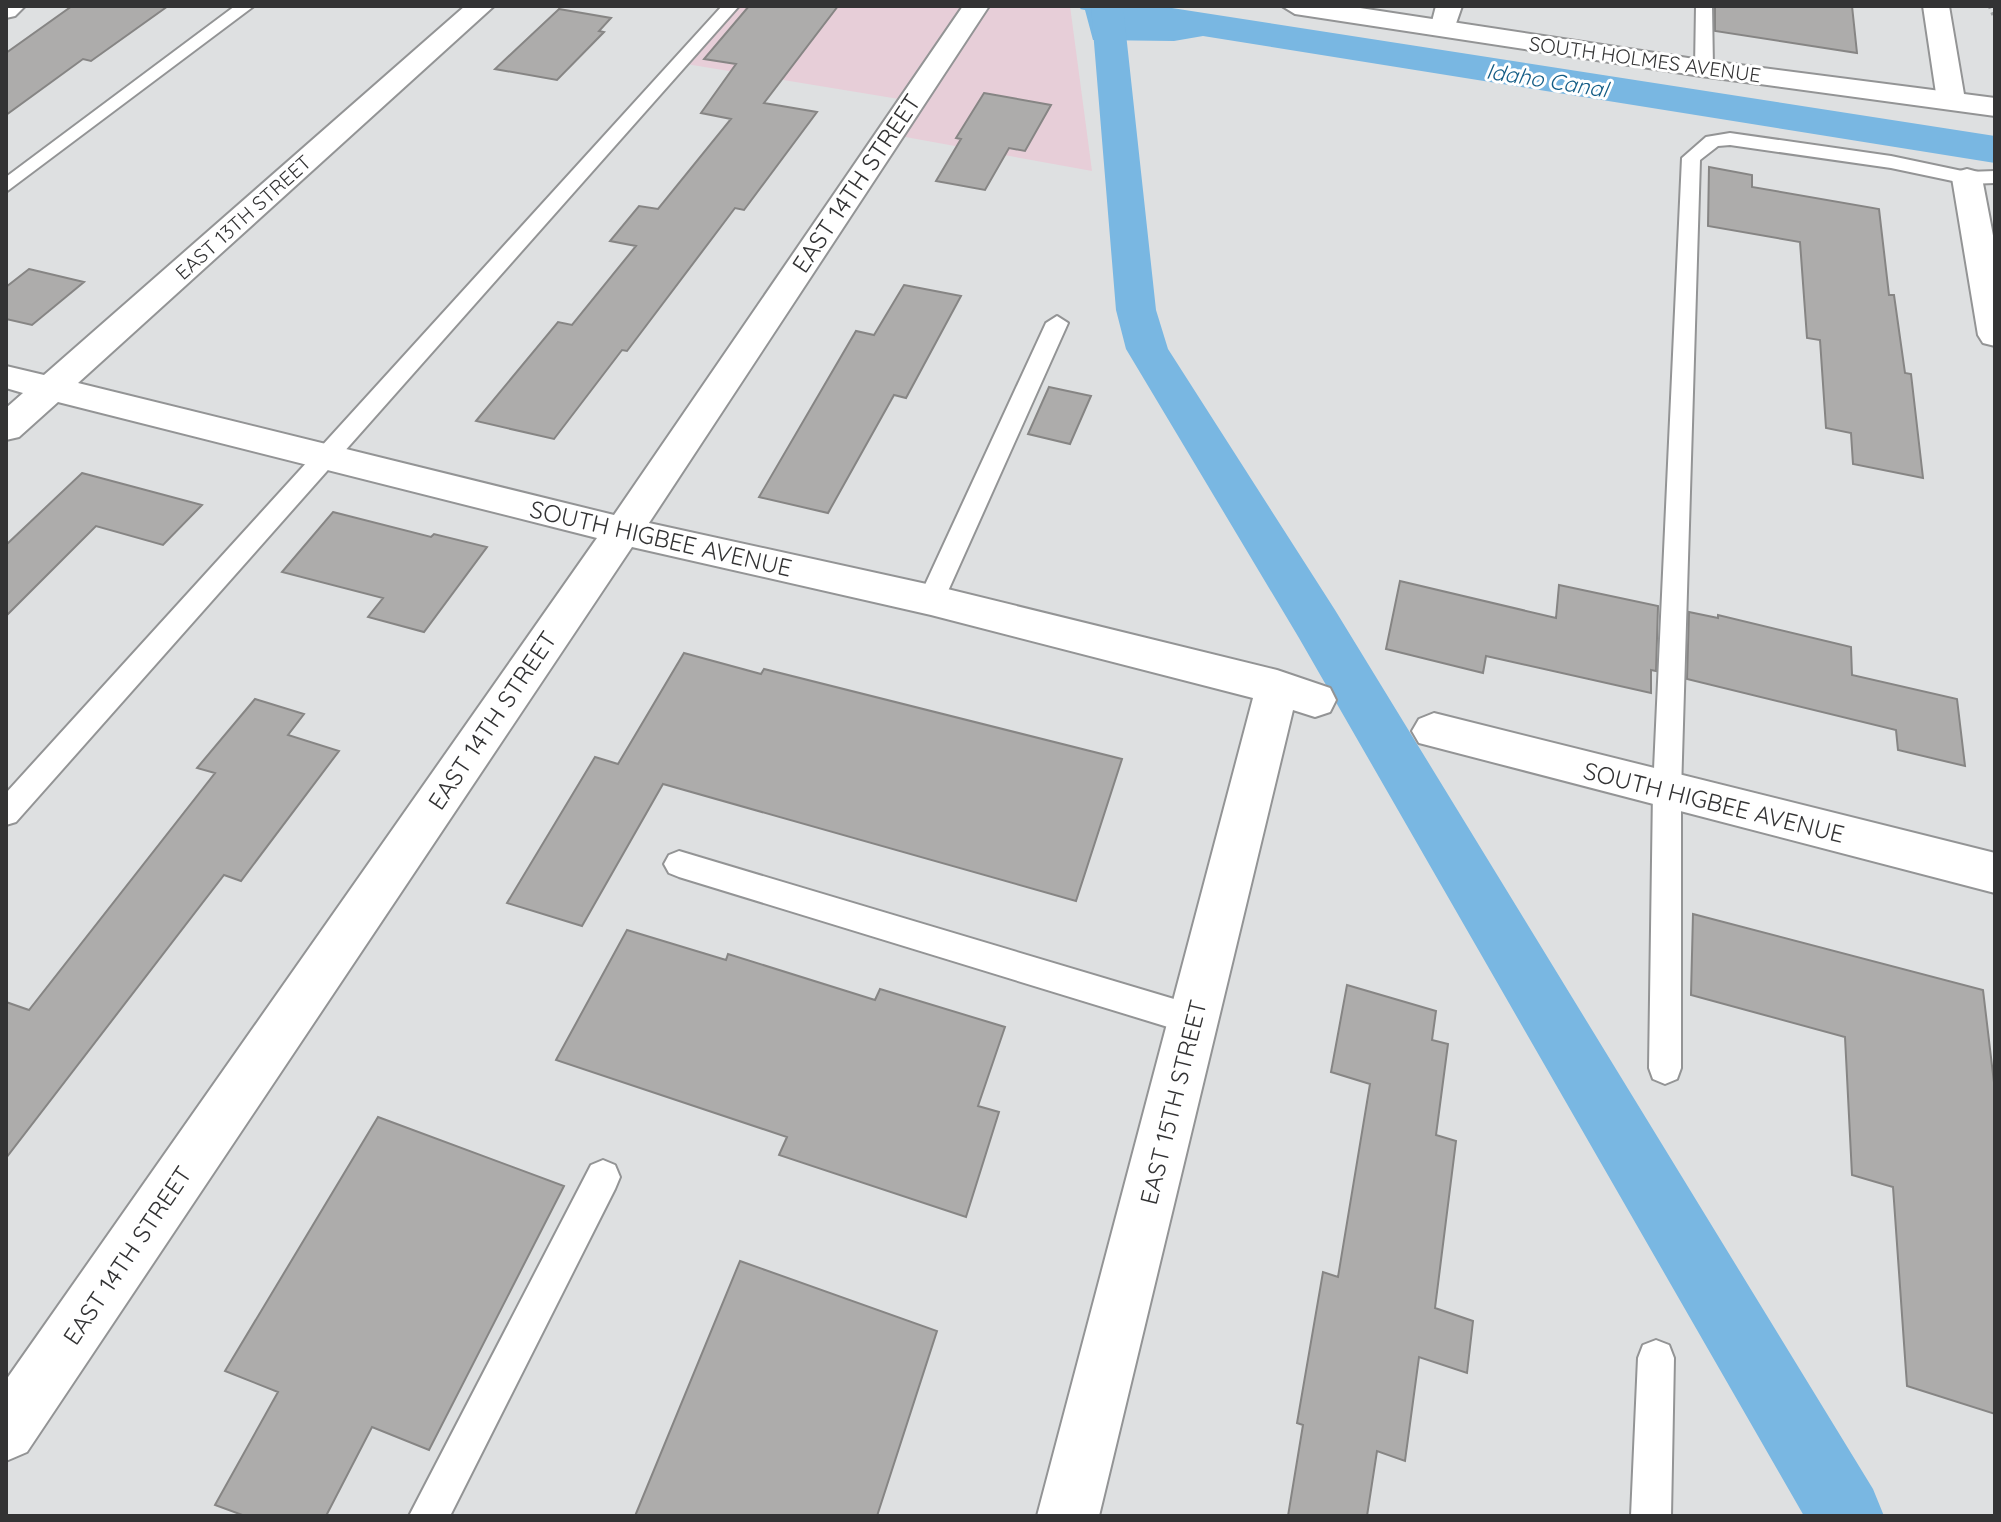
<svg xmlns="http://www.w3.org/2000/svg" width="2001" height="1522" font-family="Quicksand,sans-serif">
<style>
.commercial{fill:#e7ced8}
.water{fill:#79b7e2}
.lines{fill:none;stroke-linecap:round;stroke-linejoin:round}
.canal{fill:#79b7e2;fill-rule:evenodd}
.building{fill:#adacab;stroke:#868584;stroke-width:2}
.lane-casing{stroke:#939495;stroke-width:4}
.street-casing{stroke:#939495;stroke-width:4}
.secondary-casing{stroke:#939495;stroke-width:4}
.path{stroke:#a3a5a6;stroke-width:3;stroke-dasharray:3 4;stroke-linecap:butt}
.lane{fill:#fff;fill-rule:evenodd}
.street{fill:#fff;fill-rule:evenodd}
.secondary{fill:#fff;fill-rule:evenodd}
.labels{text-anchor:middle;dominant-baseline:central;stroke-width:6;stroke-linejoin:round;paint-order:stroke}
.far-street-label{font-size:20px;fill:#333334;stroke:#fff}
.far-water-label{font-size:22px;font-style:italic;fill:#145d86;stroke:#fff}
.street-label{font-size:24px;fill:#333334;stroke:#fff}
</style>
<rect width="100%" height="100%" fill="#dee0e1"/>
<path class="commercial" d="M731 6H1070L1092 171 889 134 911 101 680 63Z"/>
<path class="water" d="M1082 6H1159L1995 136V163L1203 36 1174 41 1093 40 1085 10 1080 9Z"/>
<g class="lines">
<path class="canal" d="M1091 6H1123L1156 310 1168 349 1335 610 1873 1489 1884 1516H1804L1299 638 1126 349 1116 310Z"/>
</g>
<path class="building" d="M72 6H168L91 61 83 59 6 115V53Z
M749 6H838L764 103 817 112 744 210 735 208 627 351 622 350 554 439 476 421 558 322 572 325 636 246 610 241 639 206 658 209 731 119 701 113 736 64 704 59Z
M1715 6H1852L1857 53 1715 31Z
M559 9 611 18 599 31 604 32 557 80 495 69Z
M984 93 1051 105 1025 151 1009 148 985 190 936 181 961 139 956 138Z
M1709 167 1752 175V187L1879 209 1889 295H1894L1905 373 1911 374 1923 478 1853 464 1851 433 1826 428 1820 340 1807 338 1800 242 1708 226Z
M29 269 84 282 32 325 6 319V287Z
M904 285 961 296 906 398 894 395 828 513 759 497 856 331 874 335Z
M1049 387 1091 396 1070 444 1028 434Z
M82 473 202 505 163 545 96 526 6 616V545Z
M333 512 431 537 434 534 487 547 424 632 368 617 383 598 282 572Z
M1400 581 1556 618 1559 585 1658 606 1656 671 1651 670V693L1486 656 1483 673 1386 649Z
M1689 612 1718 618V615L1851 647 1852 675 1957 699 1965 766 1898 750 1896 730 1687 679Z
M684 653 761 674 764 669 1122 759 1076 901 663 784 582 926 507 903 595 757 618 764Z
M255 699 304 714 288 735 339 751 241 881 224 875 6 1158V1002L29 1010 215 773 197 768Z
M1693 914 1983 990 1995 1091V1414L1907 1386 1893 1187 1852 1175 1845 1037 1691 995Z
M627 930 726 960 728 954 875 1000 880 989 1005 1027 978 1106 999 1112 966 1217 779 1155 787 1137 556 1060Z
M1347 985 1436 1011 1432 1040 1448 1044 1436 1135 1456 1141 1435 1308 1473 1321 1467 1373 1419 1357 1405 1461 1377 1451 1367 1516H1288L1303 1425 1297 1423 1323 1272 1338 1277 1370 1084 1331 1072Z
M378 1117 564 1186 429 1450 372 1427 326 1516H245L215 1505 278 1392 225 1371Z
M740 1261 937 1331 877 1516H635Z"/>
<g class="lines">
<g class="lane-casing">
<path id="lane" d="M235 6H254L6 192V177Z
M722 6H739L16 822 6 825V793Z
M1696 6H1712L1713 68 1704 73 1695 68Z
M1730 133 1891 156 1967 172 1995 171V183L1967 184 1891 168 1730 145 1718 146 1700 160 1681 791V1068L1677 1079 1665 1084 1653 1079 1649 1068 1653 791 1682 158 1706 137Z
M1057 316 1068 323 944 600 940 607 931 610 922 607 918 600 1046 323Z
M679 851 1194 1005 1205 1009 1210 1020 1205 1031 1194 1035 679 877 669 873 664 864 669 855Z
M603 1160 615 1165 620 1177 615 1189 450 1516H409L591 1165Z
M1656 1340 1669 1345 1674 1358 1671 1516H1631L1638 1358 1643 1345Z"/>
</g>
<g class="street-casing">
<path id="street" d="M465 6H494L78 383 614 515 963 6H989L649 523 931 585 1277 670 1330 688 1336 700 1330 712 1315 717 1293 710 1099 1516H1037L1253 698 931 615 632 547 27 1452 6 1461V1380L597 538 58 402 19 437 6 440V408L23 393 6 388V366L44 375Z
M1436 6H1462L1452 35H1434L1430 29Z
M1923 6H1949L1965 100 1961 106H1941L1937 100Z
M1967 169 1978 172 1982 178 1995 246V346L1983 343 1978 335 1952 178 1956 172Z
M1434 713 1995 853V893L1419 743 1412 731 1419 719Z"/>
</g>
<g class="secondary-casing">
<path id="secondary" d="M6 6H25L15 16 6 18Z
M1282 6H1347L1701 60 1995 98V116L1701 76 1295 14Z"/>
</g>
<path class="path" d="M1989 6 1995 20"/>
<use href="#lane" class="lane"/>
<use href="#street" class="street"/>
<use href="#secondary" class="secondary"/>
</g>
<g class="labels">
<g class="far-street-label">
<text transform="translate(1645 59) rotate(8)">SOUTH HOLMES AVENUE</text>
<text transform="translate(243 217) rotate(-42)">EAST 13TH STREET</text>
</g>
<g class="far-water-label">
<text transform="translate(1547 80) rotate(9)">Idaho Canal</text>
</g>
<g class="street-label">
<text transform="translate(856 183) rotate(-56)">EAST 14TH STREET</text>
<text transform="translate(661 538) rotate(13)">SOUTH HIGBEE AVENUE</text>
<text transform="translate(492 720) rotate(-56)">EAST 14TH STREET</text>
<text transform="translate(1714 802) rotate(14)">SOUTH HIGBEE AVENUE</text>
<text transform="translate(1173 1102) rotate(-76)">EAST 15TH STREET</text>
<text transform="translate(127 1255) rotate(-56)">EAST 14TH STREET</text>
</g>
</g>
<rect width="2001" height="1522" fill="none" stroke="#333334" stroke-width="16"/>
</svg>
